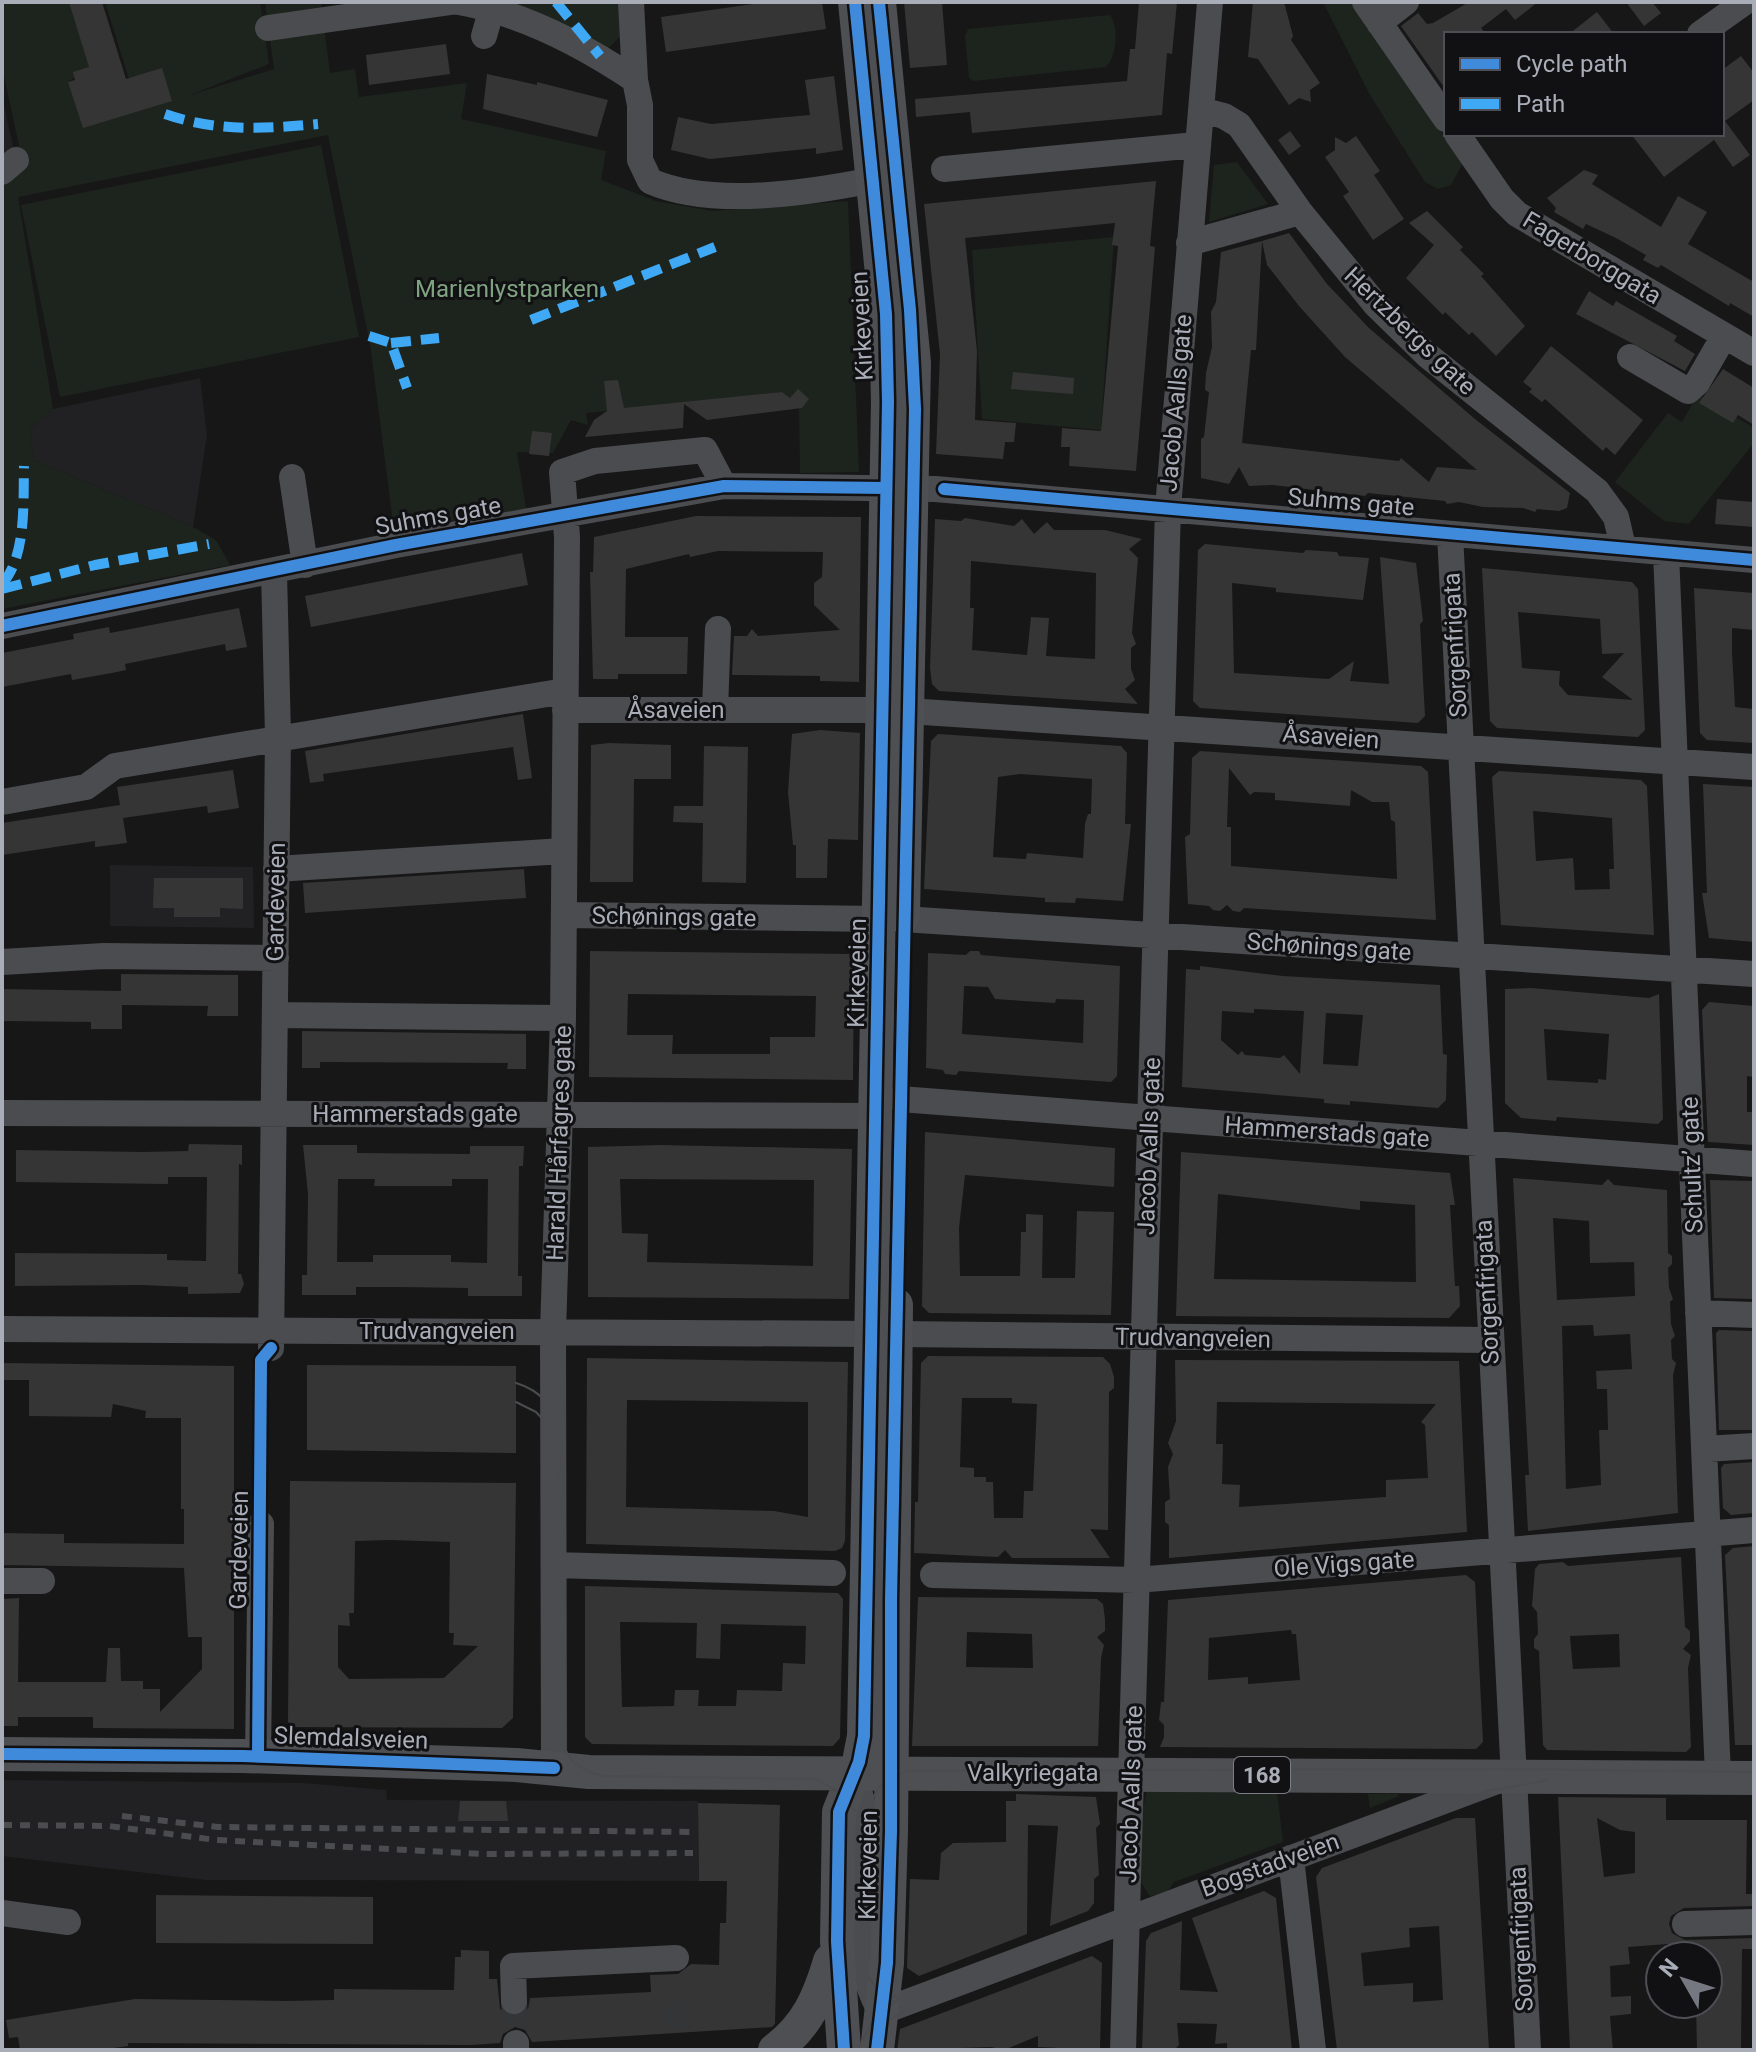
<svg xmlns="http://www.w3.org/2000/svg" width="1756" height="2052" font-family="Roboto,sans-serif">
<style>
.built{fill:#212123}
.green{fill:#1d241e}
.building{fill:#353536;fill-rule:evenodd}
.lines{fill:none;stroke-linecap:round;stroke-linejoin:round}
.minor-tunnel{stroke:#343537;stroke-width:26;stroke-dasharray:26 13;stroke-linecap:butt}
.minor{stroke:#4b4c50;stroke-width:26}
.major{stroke:#4d4f52;stroke-width:34}
.tram{stroke:#4b4c4f;stroke-width:2}
.rail{stroke:#4b4c4f;stroke-width:6;stroke-dasharray:10 8;stroke-linecap:butt}
.quiet{stroke:#3fa9f5;stroke-width:10;stroke-dasharray:20 10;stroke-linecap:butt}
.cycleway-casing{stroke:#111113;stroke-width:17}
.cycleway{stroke:#408adc;stroke-width:12}
.labels{text-anchor:middle;dominant-baseline:central;stroke-width:6;stroke-linejoin:round;paint-order:stroke}
.shield{fill:#111113;stroke:#7b7e86;stroke-width:2}
.shield-label{font-size:22px;font-weight:bold;fill:#a8adb8}
.street-label{font-size:24px;fill:#a8adb8;stroke:#111113}
.park-label{font-size:24px;fill:#7fa381;stroke:#111113}
</style>
<rect width="100%" height="100%" fill="#171717"/>
<path class="built" d="M2 96 16 160 2 172Z
M200 378 207 435 193 527 34 460 30 429 53 409Z
M110 865 253 867 254 928 110 926Z
M2 1780 303 1783 386 1790 387 1800 698 1801 699 1881 206 1880 2 1856Z"/>
<path class="green" d="M2 2H71L91 67 69 81 83 127 129 79 105 2H260L269 64 190 95 274 69 265 2H321L330 73 355 69 359 97 467 83 461 119 606 151 601 180 656 201 712 211 848 201 859 472 800 473 799 406 782 392 586 413 588 425 571 420 553 453 517 452 526 509 394 530 370 344 328 135 18 197 53 409 30 429 34 460 193 527 216 540 230 565 2 609V172L13 147 19 146 2 66Z
M459 2H631L623 34 600 56Z
M1323 2H1358L1389 58 1463 163 1451 185 1438 189 1425 182 1370 95Z
M1110 15C1119 27 1117 56 1106 67L974 81 969 78 965 36 968 29Z
M321 145 359 337 60 397 21 205Z
M1237 162 1268 204 1209 222 1214 165Z
M1114 237 1101 430 982 419 972 250Z
M1698 394 1754 428V443L1689 524 1664 521 1615 482 1668 413 1682 422Z
M1147 1790 1277 1792 1283 1842 1174 1882 1167 1892 1150 1896 1141 1883 1142 1812Z
M1368 1794H1397L1399 1796 1370 1808Z"/>
<path class="building" d="M69 2H102L126 79 162 68 172 101 83 128 68 82 75 80 73 72 89 67Z
M767 2H822L826 29 666 52 661 17Z
M904 2H942L947 65 910 68Z
M1139 2H1177L1172 54 1167 53 1162 115 972 133 970 112 916 117 915 99 1127 81 1130 49H1135Z
M1253 2H1284L1293 36 1291 40 1320 83 1310 90 1311 102 1299 98 1289 105 1258 59 1248 57Z
M1469 2H1538L1515 20 1506 9 1481 28 1486 34H1446V90L1401 26 1418 13 1427 24 1433 23Z
M1626 2H1652L1661 13 1644 26Z
M1597 12 1614 34H1569Z
M446 44 450 74 369 85 366 55Z
M1741 56 1754 73V100L1725 121 1750 155 1733 167 1714 140 1664 177 1631 134H1722V70Z
M487 74 537 85V82L608 100 597 137 483 109Z
M834 76 843 150 816 154V148L710 159 671 150 678 117 711 124 810 115 805 80Z
M1290 131 1301 146 1289 155 1278 140Z
M1356 136 1380 171 1374 175 1404 219 1373 240 1343 196 1349 192 1325 157 1335 150V137L1346 143Z
M1584 170 1598 175 1592 184 1661 227 1678 196 1707 212 1688 244 1754 282V317L1730 303 1729 306 1661 265 1658 268 1643 260 1646 255 1616 238 1586 224 1583 229 1554 212 1556 208 1547 198Z
M1156 181 1150 246 1155 247 1136 471 1069 466 1070 447H1061L1062 428 1101 431 1118 246 1112 245 1115 223 965 238 977 351 975 420 1016 423 1014 442H1005L1003 459 936 454 940 354 924 204Z
M1427 211 1463 247 1460 250 1484 274 1481 276 1525 326 1496 356 1472 332 1469 335 1445 312 1443 315 1406 278 1434 245 1409 223Z
M1289 233 1327 284 1369 328 1475 419 1570 493 1567 508 1559 511 1537 509 1535 512 1523 508 1483 507 1459 502 1447 504 1445 501 1368 493 1365 496 1273 485 1249 486 1239 467 1229 484 1201 478V439L1204 437 1209 392 1205 390 1206 373 1212 347 1211 312 1216 302 1221 252 1262 241 1256 350H1251L1242 443 1399 461 1401 458 1429 482 1437 467 1477 470 1345 357 1299 306 1267 265 1262 241Z
M1589 291 1613 306 1616 301 1677 336 1674 341 1695 354 1685 371 1576 314Z
M1551 346 1643 420 1615 455 1606 447 1603 451 1545 399 1542 402 1529 392 1532 389 1523 382Z
M1723 369 1754 388V425L1738 415 1733 423 1699 403Z
M1013 372 1074 378 1073 394 1011 389Z
M618 380 624 408 782 392 790 398 798 389 809 399 802 408 707 420 684 404 683 428 585 437 594 420 607 411 604 381Z
M532 431 552 433 549 456 529 454Z
M1717 499 1754 502V527L1715 524Z
M696 516 861 517 859 682 820 681V676L732 675 734 636H747L752 629 758 636 840 630 814 605V583L822 577 823 552 718 551 690 557 689 554 626 569 625 637H688L687 674H618V679H593L590 572H593L594 537Z
M965 518 1014 526 1022 519 1034 534 1047 522 1054 530H1105L1142 539 1129 549 1138 558 1132 633 1136 644 1131 648V669L1135 680 1125 689 1138 704 939 691 932 684 930 668 935 519 961 521ZM971 561 1096 573 1095 659 1046 656 1049 618 1031 617 1027 655 972 650 974 608H970Z
M1205 544 1303 553 1306 550 1337 552 1339 556 1369 558 1363 600 1276 592V588L1232 583 1234 673 1329 679 1354 661 1350 681 1389 684 1380 557 1416 563 1423 621 1420 624 1425 716 1418 723 1200 708 1193 701 1198 550Z
M522 553 528 585 311 627 305 596Z
M1482 568 1632 582 1638 589 1645 730 1638 737 1497 728 1490 721ZM1518 612 1600 619 1602 654 1624 653 1602 677 1633 700 1568 695 1559 685 1560 671 1522 668Z
M1694 588 1754 593V630L1732 628V652L1735 707 1754 709V743L1707 740 1700 733Z
M239 608 247 647 226 651 225 644 125 664 126 670 112 673 72 680 71 674 2 687V653L74 639 73 634 109 627 110 633Z
M523 714 532 778 518 780 513 747 323 774 324 781 310 783 305 751Z
M820 730 860 733 858 840 828 839 827 878H796V845H793L788 792 792 734Z
M938 734 1121 746 1127 753 1125 824H1131L1123 901 1076 898 1075 903 1045 902V898L924 889 931 741ZM1020 774 1092 779 1091 814H1088L1085 824 1083 858 1027 853 1026 859 993 857 998 777Z
M609 743 671 745V779H634L633 882H590L591 745Z
M704 746 748 747 746 883 702 882 703 823 673 822 674 806H703Z
M1200 751 1421 766 1428 772 1436 920 1244 908 1240 912 1233 911 1227 905 1220 911 1213 910 1209 906 1188 904 1185 837 1190 834 1192 758ZM1229 768 1250 795 1254 792 1275 793V800L1350 806 1351 790 1372 802H1389L1391 820 1395 822 1397 879 1231 866V827H1227Z
M233 770 239 808 208 813 207 806 123 818 127 843 95 847V841L2 855V823L120 805 117 787Z
M1499 771 1641 780 1647 786 1654 935 1501 925 1492 777ZM1533 811 1612 818 1614 869H1609L1610 889 1575 890 1573 858 1536 861Z
M1703 784 1754 787V942L1709 938 1702 893H1707Z
M524 869 526 898 305 913 303 883Z
M154 878H243V909L220 908V917H174V908H153Z
M590 951 854 954 853 1080 589 1077ZM628 994 816 996 815 1037H770V1054H672L673 1035H627Z
M970 951H979L981 955 1120 966 1117 1076 1111 1082 959 1071 956 1075 945 1074 943 1070 926 1068 928 953 966 955ZM964 986 988 987 995 999 1055 1003 1056 999 1084 1000 1083 1043 962 1034Z
M1200 966 1283 976 1440 985 1443 1054 1447 1055 1446 1100 1438 1108 1350 1101V1105L1324 1103V1099L1182 1087 1186 969 1200 970ZM1254 1009 1304 1011 1300 1074 1284 1055 1280 1058 1245 1055 1242 1051 1238 1055 1221 1040 1222 1011 1254 1013ZM1326 1013 1363 1015 1358 1066 1323 1064Z
M121 974 238 975V1016H207L208 1006 122 1005V1029H91V1022L2 1021V989L121 991Z
M1531 988 1649 998 1659 994 1663 1119 1658 1124 1557 1117 1556 1121 1521 1118 1505 1103V989ZM1544 1029 1609 1034 1606 1080 1598 1079V1083L1547 1080Z
M1709 1002 1754 1006V1077L1747 1076V1112H1754V1145L1708 1142 1702 1010Z
M302 1031 526 1034V1069H507L508 1063 320 1062V1068H302Z
M925 1132 1115 1148 1114 1187 965 1175 959 1228 960 1276H1020L1021 1232H1026V1214L1043 1215 1042 1278H1075L1077 1211 1114 1212 1111 1315 929 1313 922 1306Z
M189 1144 242 1145V1165L239 1164 238 1274H241L244 1284 240 1293 188 1294V1287L142 1285 15 1286V1253L167 1254V1260L206 1261 207 1177H168V1184L16 1182V1150L143 1152 188 1151Z
M303 1145H357V1153L470 1154V1146H524L523 1166H519L518 1276H522V1296H468V1288L399 1287H356V1295H302V1275H307L308 1194ZM338 1179H375L374 1186H452V1179H488L487 1263 451 1262V1255H373V1262H337Z
M661 1145 852 1149 849 1299 588 1297V1147ZM620 1179 814 1180 813 1266 647 1262 648 1234 622 1233Z
M1181 1152 1450 1173 1455 1205H1450L1455 1286H1459L1460 1306 1449 1318 1176 1316ZM1218 1194 1360 1210V1201L1415 1205 1416 1282 1214 1279Z
M1513 1178 1602 1185 1608 1179 1614 1185 1667 1190 1668 1253 1672 1256V1264L1668 1268 1669 1288 1673 1299 1670 1302 1671 1324 1675 1336 1671 1340 1672 1359 1676 1363 1673 1375 1678 1513 1528 1531 1525 1475H1529ZM1553 1218 1589 1221 1590 1263 1634 1262 1635 1296 1557 1300ZM1593 1325 1594 1336 1630 1334 1632 1369 1596 1371 1597 1389H1607L1608 1430H1599L1601 1485 1566 1489 1562 1326Z
M1710 1180 1754 1181V1299L1714 1298Z
M1719 1330 1754 1331V1430H1719L1716 1333Z
M928 1356 1103 1357 1110 1364 1114 1377V1388L1109 1392 1108 1530 1090 1529 1110 1558H1012L1005 1550 998 1557 914 1553 915 1502H918L921 1363ZM962 1398H1012V1403L1037 1404 1033 1491H1024L1023 1518H994L993 1482H986V1477H974V1468L960 1467Z
M587 1358 848 1362 845 1541 842 1548 835 1551 586 1544ZM627 1400 808 1402V1517L774 1511 626 1507Z
M1175 1360 1459 1361 1467 1532 1169 1558V1525L1165 1522V1502L1170 1499 1168 1467 1173 1454 1168 1443 1176 1421ZM1217 1402 1436 1404 1421 1422 1425 1425 1428 1478 1386 1480V1497L1239 1507 1240 1485 1222 1484 1223 1444H1216Z
M2 1363 234 1366V1729L93 1728V1717H18V1726H2V1599L19 1598 18 1682H106L108 1648H120L121 1681H143V1689H160V1712L202 1669V1637H188L184 1568 2 1565V1533L64 1534V1543L184 1544V1509H181V1418H145L146 1411 113 1404 111 1417 29 1416V1380H2Z
M307 1365 516 1366V1453L307 1450Z
M1754 1462V1513L1731 1515 1723 1508 1721 1468 1724 1464Z
M290 1481 516 1483 513 1718 502 1728 293 1727 288 1722ZM391 1540 450 1542 449 1633H454L453 1645 478 1646 444 1678 349 1679 338 1667V1625L350 1626 349 1613H354L355 1541Z
M1754 1546V1745H1735L1725 1555 1733 1548Z
M1681 1557 1685 1627 1690 1631V1641L1683 1649 1691 1655 1688 1668 1691 1747 1686 1752 1547 1750 1543 1745 1539 1651 1534 1648V1639L1538 1634 1537 1612 1532 1606 1535 1569 1539 1564 1563 1562 1568 1566ZM1619 1634 1620 1667 1573 1669 1570 1636Z
M1466 1575 1475 1582 1483 1742 1476 1749 1160 1747 1164 1737V1725L1159 1720 1161 1702H1164L1168 1600ZM1291 1630 1292 1634H1296L1300 1680 1248 1684V1677L1208 1680 1209 1638Z
M585 1586 838 1593 843 1599 840 1738 833 1746 592 1744 585 1737ZM620 1622 697 1623 696 1658 720 1659 721 1624 806 1626 805 1664 783 1663 782 1691 737 1690 736 1706H698L699 1690H675L674 1706 622 1707Z
M918 1597 1097 1599 1103 1604 1105 1619V1631L1097 1637 1104 1645 1101 1658 1098 1746H912ZM967 1632 1032 1634 1033 1668 966 1667Z
M1016 1794 1096 1797 1100 1824 1096 1828 1099 1875 1094 1879V1903L1088 1911 1050 1926 1058 1826 1028 1825 1027 1934 919 1976 907 1968 910 1879 939 1880 941 1853 953 1843 1006 1842V1801H1016Z
M1558 1797 1666 1798V1820H1747L1746 1894H1754V1906L1684 1908 1671 1916 1669 1924 1672 1933 1685 1940 1754 1938V1949H1742L1741 2050H1697L1696 2004H1708V1956H1696V1952L1669 1954 1668 1944 1628 1947 1630 1964 1610 1966 1611 1997 1631 1996V2014L1610 2016 1613 2050H1570ZM1597 1818 1620 1830 1635 1832V1873L1604 1877Z
M460 1801H506L508 1821H458Z
M698 1803 780 1805 775 2024 772 2027 532 2042 525 2030 515 2027 503 2034 500 2043 472 2045 128 2043V2046L100 2050H20L18 2037 9 2038 6 2020 135 1999 286 2001 334 2000V1989L454 1990 455 1957H461V1950L489 1951V1979H497L500 2009 514 2017 528 2009 530 1998 651 1992 650 1975 678 1974 691 1964 719 1965 720 1923H726L727 1881H699Z
M1456 1818H1475L1489 2050H1337L1316 1877 1322 1868ZM1439 1926 1443 2000 1413 2002V1983L1364 1986 1361 1953 1410 1947 1409 1928Z
M1264 1891 1276 1898 1292 2050H1227V2043L1215 2044 1217 2024 1177 2023 1179 2045 1174 2050H1142L1146 1941 1151 1933 1182 1921 1180 1990 1218 1992 1192 1918Z
M156 1895 373 1897V1944L156 1943Z
M1092 1956 1102 1963 1100 2050 1038 2047V2036L1004 2050 991 2047 897 2050 900 2029Z"/>
<g class="lines">
<path class="minor-tunnel" d="M514 2001 516 2043
M676 2002 677 2036"/>
<path class="minor" d="M459 2C521 13 583 45 635 80
M631 2 635 80 640 105V160L650 181C711 208 808 193 873 180
M1365 2 1446 119
M1379 23 1406 2
M268 28 451 2
M1700 34 1745 2
M484 36 492 8
M1201 110 1224 116 1239 125 1300 212 1376 305 1427 355 1597 491 1616 517 1623 547
M1457 134 1502 199 1517 214 1754 353
M944 169 1196 145
M2 172 16 160
M1189 243 1300 212
M1630 357 1688 391 1697 383 1724 336
M292 477 305 565
M1450 534 1528 2050
M1666 553 1718 1776
M2 626 396 545 724 486 935 489 1754 560
M565 710H884
M715 710 718 629
M908 711 1754 767
M2 802 86 787 115 766 565 691
M276 869 563 851
M564 915 880 919
M903 919 1754 974
M2 962 104 956 276 958
M275 1015 563 1018
M900 1099 1754 1164
M2 1113 876 1116
M1698 1313 1754 1315
M2 1329 872 1334
M896 1334 1490 1340
M271 1348 278 736 274 572
M1705 1449 1754 1446
M554 1565 833 1573
M933 1575 1136 1580 1754 1530
M2 1581H42
M258 1756 261 1524
M554 1768 553 1332 563 1018 567 537 562 472 595 461 705 450 724 486
M855 1773C859 1791 865 1809 865 1828 866 1889 848 1958 881 2012L1497 1781
M1291 1858 1313 2050
M2 1913 68 1922
M1685 1924 1754 1922
M514 2001 513 1966 676 1958
M516 2043V2050
M1123 2050 1168 508 1210 2"/>
<path class="major" d="M879 2 914 363 903 916
M2 1754 243 1756 516 1765 589 1772 1754 1778
M775 2050C807 2026 819 1998 830 1961
M844 2050 837 1941 839 1812 859 1762 864 1736 888 402 886 314 855 2
M877 2050 887 1963 891 1831 896 1305"/>
<path class="tram" d="M516 1383C540 1390 558 1409 560 1435
M516 1402 536 1412 549 1426 557 1441 560 1463 554 1514 555 1732 572 1761 589 1772 604 1776 816 1779 841 1793 855 1811
M939 1994C905 2006 868 1996 860 1956L864 1812 880 1786 906 1771 1499 1769 1754 1772
M858 2050 875 2015 904 1996
M871 2050 889 2020 917 2003 1488 1791 1549 1780"/>
<path class="rail" d="M122 1816 218 1827 693 1832
M2 1825 109 1826 216 1840 484 1854 693 1853"/>
<path class="quiet" d="M556 2 600 56
M165 114C217 132 264 129 318 124
M531 320 715 247
M369 336 391 343 407 388
M391 343 439 338
M2 584C27 556 23 501 24 466
M2 589 95 565 209 544"/>
<g class="cycleway-casing">
<path id="cycleway" d="M944 489 1754 560
M2 626 396 545 724 486 886 488
M2 1754 243 1756 554 1768
M258 1756 261 1360 271 1348
M844 2050 837 1941 839 1812 859 1762 864 1736 888 402 886 314 855 2
M877 2050 887 1963 891 1831V1600L915 409 910 310 879 2"/>
</g>
<use href="#cycleway" class="cycleway"/>
</g>
<g class="labels">
<rect class="shield" x="1234" y="1757" width="56" height="36" rx="6"/>
<g class="shield-label">
<text x="1262" y="1775">168</text>
</g>
<g class="street-label">
<text transform="translate(1592 258) rotate(31)">Fagerborggata</text>
<text transform="translate(862 326) rotate(-93)">Kirkeveien</text>
<text transform="translate(1410 331) rotate(44)">Hertzbergs gate</text>
<text transform="translate(1176 403) rotate(-85)">Jacob Aalls gate</text>
<text transform="translate(1351 502) rotate(5)">Suhms gate</text>
<text transform="translate(438 516) rotate(-10)">Suhms gate</text>
<text transform="translate(1455 645) rotate(-93)">Sorgenfrigata</text>
<text x="676" y="710">Åsaveien</text>
<text transform="translate(1331 737) rotate(4)">Åsaveien</text>
<text transform="translate(276 902) rotate(-89)">Gardeveien</text>
<text transform="translate(674 917) rotate(1)">Schønings gate</text>
<text transform="translate(1329 947) rotate(4)">Schønings gate</text>
<text transform="translate(857 973) rotate(-89)">Kirkeveien</text>
<text x="415" y="1114">Hammerstads gate</text>
<text transform="translate(1327 1132) rotate(4)">Hammerstads gate</text>
<text transform="translate(559 1143) rotate(-88)">Harald Hårfagres gate</text>
<text transform="translate(1149 1146) rotate(-88)">Jacob Aalls gate</text>
<text transform="translate(1692 1165) rotate(-92)">Schultz’ gate</text>
<text transform="translate(1487 1292) rotate(-93)">Sorgenfrigata</text>
<text x="437" y="1331">Trudvangveien</text>
<text transform="translate(1193 1338) rotate(1)">Trudvangveien</text>
<text transform="translate(239 1550) rotate(-89)">Gardeveien</text>
<text transform="translate(1344 1564) rotate(-4)">Ole Vigs gate</text>
<text transform="translate(351 1738) rotate(2)">Slemdalsveien</text>
<text x="1033" y="1773">Valkyriegata</text>
<text transform="translate(1131 1794) rotate(-88)">Jacob Aalls gate</text>
<text transform="translate(868 1865) rotate(-89)">Kirkeveien</text>
<text transform="translate(1270 1865) rotate(-20)">Bogstadveien</text>
<text transform="translate(1521 1939) rotate(-93)">Sorgenfrigata</text>
</g>
<g class="park-label">
<text x="507" y="289">Marienlystparken</text>
</g>
</g>
<rect width="1756" height="2052" fill="none" stroke="#a8adb8" stroke-width="8"/>
<rect x="1444" y="32" width="280" height="104" fill="#111113" stroke="#4d4f55" stroke-width="2"/>
<rect x="1460" y="58" width="40" height="12" fill="#408adc" stroke="#4d4f55" stroke-width="2"/>
<text x="1516" y="72" font-size="24" fill="#a8adb8">Cycle path</text>
<rect x="1460" y="98" width="40" height="12" fill="#3fa9f5" stroke="#4d4f55" stroke-width="2"/>
<text x="1516" y="112" font-size="24" fill="#a8adb8">Path</text>
<g transform="translate(1684 1980) rotate(309)"><circle r="38" fill="#111113" stroke="#4d4f55" stroke-width="2"/>
<path d="M0-6L14 30L0 20L-14 30Z" fill="#757880"/>
<text y="-12" font-size="22" font-weight="bold" text-anchor="middle" fill="#a8adb8">N</text>
</g>
</svg>
